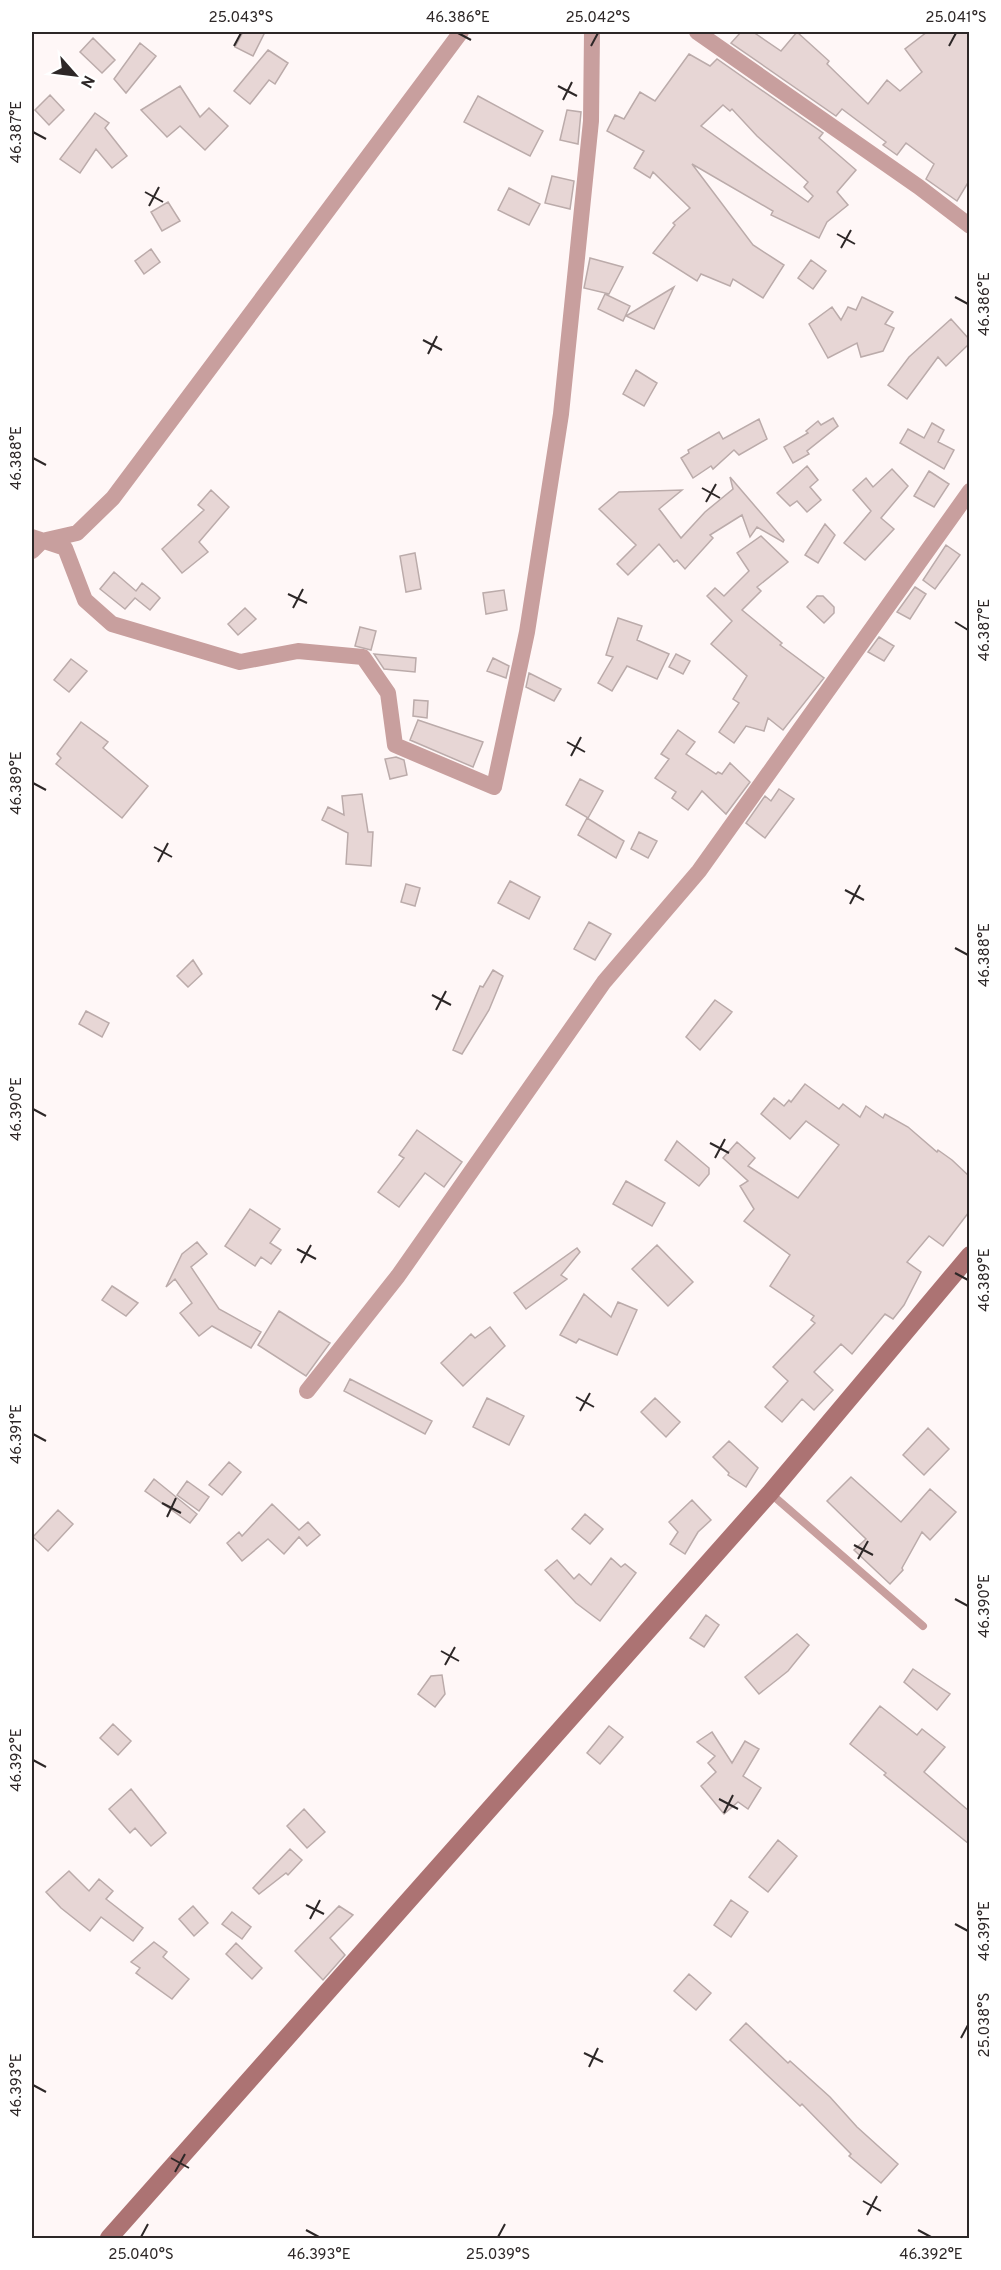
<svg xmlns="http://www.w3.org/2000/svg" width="1001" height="2270" font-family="Overpass,sans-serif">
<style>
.building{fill:#e7d6d5;stroke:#bbabaa;stroke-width:1.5;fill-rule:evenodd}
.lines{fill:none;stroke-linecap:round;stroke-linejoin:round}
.lane{stroke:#c89f9e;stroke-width:8}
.street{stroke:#c89f9e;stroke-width:16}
.secondary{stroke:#ac7373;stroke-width:18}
.ticks{fill:none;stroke:#2d2727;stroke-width:2}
.neatline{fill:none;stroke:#2d2727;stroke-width:2}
.ticks-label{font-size:15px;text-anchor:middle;fill:#2d2727}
</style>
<rect width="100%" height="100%" fill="#fff7f7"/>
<path class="building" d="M243 32H265L253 56 235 47Z
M741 32H753L781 51 797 32 829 61 827 64 868 104 887 80 900 91 922 72 905 49 927 32H969V181L957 201 926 179 934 164 906 143 897 155 883 145 886 142 842 109 836 116 731 43Z
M93 38 115 60 102 73 80 52Z
M140 43 156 56 126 93 114 79Z
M268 50 288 63 275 84 269 80 250 104 234 91Z
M689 54 710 66 717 59 823 133 819 138 856 170 837 192 848 205 827 222 819 238 771 215 773 211 692 164 753 245 784 265 763 298 733 279 730 286 701 274 697 281 653 253 675 225 673 223 690 208 653 172 650 178 634 168 644 151 607 131 615 115 624 119 640 92 655 101ZM723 105 730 111 732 109 757 136 808 182 804 187 813 196 808 202 701 126Z
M180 86 200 117 209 108 228 126 205 150 180 126 167 137 141 110Z
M50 95 64 110 49 125 35 110Z
M478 96 543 131 530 156 464 122Z
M567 110 581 112 578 144 560 140Z
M95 113 109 123 105 128 127 156 112 168 96 149 80 173 60 159Z
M552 176 574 181 570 209 545 203Z
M509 188 540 204 529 225 498 210Z
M168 202 180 221 162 231 151 212Z
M151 249 160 262 144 274 135 261Z
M590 258 623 267 609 294 584 288Z
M811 260 826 271 813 289 798 278Z
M674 287 654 329 626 316Z
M605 294 630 306 623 321 598 309Z
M862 297 893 312 885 324 894 328 883 351 861 357 857 343 828 358 809 324 832 307 841 320 848 307 856 310Z
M951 319 969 339V344L946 366 938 357 907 399 888 385 909 357Z
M636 370 657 383 644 406 623 394Z
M833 418 838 426 807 451 809 454 793 463 784 447 808 433 806 431 818 421 821 425Z
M759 419 767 439 739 455 734 450 713 469 711 466 693 478 681 458 689 453 688 450 719 432 723 439Z
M932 423 944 430 938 442 954 450 944 469 900 443 908 429 924 438Z
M807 466 818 480 810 487 821 500 807 512 797 501 790 506 777 493Z
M892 469 908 486 881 518 894 529 865 560 844 543 871 511 853 490 866 478 873 487Z
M929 471 949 484 934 507 914 496Z
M730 477 784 540 783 542 757 527 750 537 742 515 710 535 713 538 685 569 677 560 674 562 659 544 628 575 617 564 636 545 599 509 619 492 682 490 659 509 681 538 705 512 733 489Z
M211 490 229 507 199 542 208 552 182 573 162 549 204 510 198 505Z
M825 524 835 535 818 563 805 555Z
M761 536 788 562 757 587 761 591 742 610 782 643 780 645 824 678 783 730 768 718 764 731 746 726 734 743 719 732 739 703 733 699 747 676 711 644 732 621 707 596 715 588 724 596 749 571 737 553Z
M946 545 960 555 935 589 923 580Z
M415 553 421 589 406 592 400 556Z
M114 572 136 591 142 583 156 594 160 598 150 610 135 598 125 609 100 589Z
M915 587 926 594 910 619 897 612Z
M504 590 507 610 486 614 483 593Z
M817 596H823L834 607V613L824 623 807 607Z
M245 608 256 619 238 635 228 624Z
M618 618 642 626 637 640 669 654 657 679 627 666 612 691 598 683 613 657 606 655Z
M360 627 376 631 371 650 355 646Z
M879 637 894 646 884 661 868 652Z
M374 654 416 658 415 672 384 669Z
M676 654 690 661 683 674 669 667Z
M493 658 509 666 506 678 487 671Z
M71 659 87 671 69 692 54 680Z
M529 673 561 689 554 701 526 687Z
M414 700 428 701 427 718 413 716Z
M418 720 483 742 473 767 410 740Z
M81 722 108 742 103 748 148 786 122 818 56 764 61 758 57 754Z
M678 730 695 742 686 754 716 774 718 772 722 774 730 763 750 782 726 814 702 791 688 810 672 798 676 792 655 778 669 759 661 754Z
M396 757 404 760 407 775 390 779 385 759Z
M580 779 603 791 588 818 566 805Z
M779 789 794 799 765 838 746 823 765 796 771 801Z
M362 794 368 832H373L371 866 346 864 348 833 322 820 328 807 344 815 342 796Z
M587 818 624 841 616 858 578 835Z
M639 832 657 841 648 858 631 849Z
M510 881 540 897 529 919 498 903Z
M406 884 420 888 415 906 401 902Z
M589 922 611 934 595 960 574 949Z
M193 960 202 974 188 987 177 976Z
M493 970 503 976 489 1010 462 1054 453 1050 480 986 483 987Z
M715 1000 732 1012 700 1050 686 1037Z
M86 1011 109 1023 102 1037 79 1024Z
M805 1084 839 1109 843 1104 860 1117 866 1106 883 1118 885 1114 908 1127 937 1152 938 1150 952 1160 969 1176V1212L943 1246 929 1236 907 1262 921 1272 904 1305 893 1319 885 1314 852 1354 841 1344 814 1372 833 1390 814 1410 802 1399 782 1422 765 1407 788 1381 773 1367 815 1323 811 1320 814 1316 770 1286 790 1255 744 1221 754 1209 740 1186 748 1181 723 1158 737 1142 755 1158 748 1166 798 1198 839 1145 806 1121 790 1139 761 1114 774 1098 784 1106 789 1100 791 1102Z
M417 1130 462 1162 444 1187 425 1173 399 1207 378 1192 404 1158 399 1155Z
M677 1141 709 1168V1174L699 1186 665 1160Z
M626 1181 665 1203 652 1226 613 1204Z
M250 1209 280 1229 270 1243 281 1250 271 1264 261 1257 255 1266 225 1246Z
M197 1242 207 1254 191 1267 219 1309 261 1332 251 1348 212 1326 199 1336 180 1313 192 1303 175 1279 166 1287 182 1254Z
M657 1245 693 1282 668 1306 632 1269Z
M577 1248 580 1252 561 1275 567 1279 526 1309 514 1293Z
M112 1286 138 1303 126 1316 102 1300Z
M584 1294 611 1317 618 1302 637 1310 617 1355 579 1339 576 1343 560 1335Z
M279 1311 330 1343 306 1376 258 1345Z
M490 1327 505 1346 463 1386 441 1363 471 1334 475 1338Z
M350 1379 432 1421 425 1434 344 1391Z
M487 1398 524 1416 509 1445 473 1427Z
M655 1398 680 1422 666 1437 641 1412Z
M928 1428 949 1449 924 1475 903 1455Z
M729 1441 758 1468 746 1487 728 1475 729 1473 713 1457Z
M229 1462 241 1472 222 1495 209 1485Z
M851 1477 901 1522 930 1489 956 1512 930 1540 922 1532 902 1568 903 1570 890 1584 854 1550 866 1539 827 1501Z
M154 1479 197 1514 190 1523 145 1491Z
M187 1481 209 1497 199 1511 177 1495Z
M692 1500 711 1520 698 1532 685 1554 670 1544 678 1532 669 1522Z
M272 1504 299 1530 308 1522 320 1535 307 1546 299 1537 284 1554 268 1539 242 1561 227 1543 239 1532 242 1536Z
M58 1510 73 1524 48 1551 33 1537Z
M585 1514 603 1529 590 1544 572 1529Z
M611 1558 621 1567 625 1564 636 1573 600 1621 576 1603 545 1570 557 1560 574 1579 579 1574 591 1585Z
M706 1615 719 1625 704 1647 690 1638Z
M797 1634 809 1645 788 1671 759 1694 745 1677Z
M913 1669 950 1694 937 1710 904 1682Z
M442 1675 445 1694 435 1707 418 1694 431 1676Z
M880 1706 917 1735 922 1729 945 1747 924 1772 969 1811V1844L884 1775 886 1773 850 1744Z
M113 1724 131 1741 118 1755 100 1738Z
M609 1726 623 1737 600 1764 587 1753Z
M712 1732 732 1763 745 1741 759 1749 743 1776 761 1788 748 1809 738 1802 724 1814 701 1786 716 1772 708 1763 715 1756 697 1742Z
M131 1789 166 1833 151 1846 135 1828 130 1833 109 1809Z
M304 1809 325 1832 307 1848 287 1826Z
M778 1840 797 1856 768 1892 749 1877Z
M290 1849 302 1860 288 1875 286 1873 259 1894 253 1888Z
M69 1871 89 1891 99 1879 113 1891 106 1899 143 1928 133 1941 101 1917 90 1931 61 1908 46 1892Z
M731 1900 748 1912 731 1937 714 1925Z
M193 1906 208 1923 194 1936 179 1919Z
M339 1906 353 1915 330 1938 345 1955 323 1980 295 1951Z
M232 1912 251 1927 242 1939 222 1924Z
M154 1942 167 1952 163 1957 189 1979 172 1999 136 1973 140 1968 131 1962Z
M236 1943 262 1968 252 1979 226 1954Z
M689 1974 711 1993 696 2010 674 1991Z
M746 2023 788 2063 790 2061 830 2097 857 2127 898 2164 881 2183 849 2156 851 2154 802 2104 800 2106 730 2040Z"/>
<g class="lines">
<path class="lane" d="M770 1493 923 1626"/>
<path class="street" d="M697 32 919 187 970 226
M32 537 65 548 85 600 112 624 240 662 298 651 363 657 388 693 395 745 494 787 527 632 561 414 591 121 592 32
M32 551 42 541 77 533 113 498 461 32
M307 1391 398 1276 604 982 699 871 970 491"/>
<path class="secondary" d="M109 2238 770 1493 970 1255"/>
</g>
<path class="ticks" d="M458 33 471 40M234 46 241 33M591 46 598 33M949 46 956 33M558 86 577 96M563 100 572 82M33 132 46 139M145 192 163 202M149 206 159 187M837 234 855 244M841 248 851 230M955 297 968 304M423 340 442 350M428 354 437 336M33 458 46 465M702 488 720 498M706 502 716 484M288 594 307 603M293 608 303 589M955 622 968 630M567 742 585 752M571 756 581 737M33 783 46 790M154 847 172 857M158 862 168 843M845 890 864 900M850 904 860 885M955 948 968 955M432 995 451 1005M436 1010 446 991M33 1109 46 1116M710 1143 729 1153M715 1158 725 1139M297 1249 316 1259M301 1263 311 1245M955 1273 968 1280M576 1397 594 1407M580 1411 590 1393M33 1434 46 1441M162 1503 181 1513M167 1517 176 1498M854 1545 873 1555M858 1559 868 1541M955 1599 968 1606M441 1651 459 1661M445 1665 455 1647M33 1760 46 1767M719 1799 738 1809M724 1813 733 1795M306 1905 324 1914M310 1919 320 1900M955 1924 968 1931M961 2038 968 2025M584 2053 603 2062M589 2067 598 2048M33 2085 46 2092M171 2158 189 2168M175 2172 185 2154M863 2201 881 2211M867 2215 877 2196M306 2230 319 2237M918 2230 931 2237M141 2237 148 2224M498 2237 505 2224"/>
<rect width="1001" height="2270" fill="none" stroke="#ffffff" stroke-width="66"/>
<g transform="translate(75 75) rotate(118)" stroke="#ffffff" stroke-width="4.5" paint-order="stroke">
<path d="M0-4.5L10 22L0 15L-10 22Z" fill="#2d2727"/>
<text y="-9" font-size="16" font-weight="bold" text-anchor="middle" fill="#2d2727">N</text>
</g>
<rect x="33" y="33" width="935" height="2204" class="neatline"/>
<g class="ticks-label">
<text x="241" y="22">25.043°S</text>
<text x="458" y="22">46.386°E</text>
<text x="598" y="22">25.042°S</text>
<text x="956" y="22">25.041°S</text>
<text transform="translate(16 132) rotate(-90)" y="5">46.387°E</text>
<text transform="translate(984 304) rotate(-90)" y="5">46.386°E</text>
<text transform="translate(16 458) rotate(-90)" y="5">46.388°E</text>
<text transform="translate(984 630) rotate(-90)" y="5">46.387°E</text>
<text transform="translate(16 783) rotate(-90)" y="5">46.389°E</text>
<text transform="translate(984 955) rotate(-90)" y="5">46.388°E</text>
<text transform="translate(16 1109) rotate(-90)" y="5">46.390°E</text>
<text transform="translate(984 1280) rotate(-90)" y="5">46.389°E</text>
<text transform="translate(16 1434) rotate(-90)" y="5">46.391°E</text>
<text transform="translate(984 1606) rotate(-90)" y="5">46.390°E</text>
<text transform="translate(16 1760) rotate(-90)" y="5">46.392°E</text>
<text transform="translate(984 1931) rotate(-90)" y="5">46.391°E</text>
<text transform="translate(984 2025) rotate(-90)" y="5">25.038°S</text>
<text transform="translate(16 2085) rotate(-90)" y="5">46.393°E</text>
<text x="141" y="2259">25.040°S</text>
<text x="319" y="2259">46.393°E</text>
<text x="498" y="2259">25.039°S</text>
<text x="931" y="2259">46.392°E</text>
</g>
</svg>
